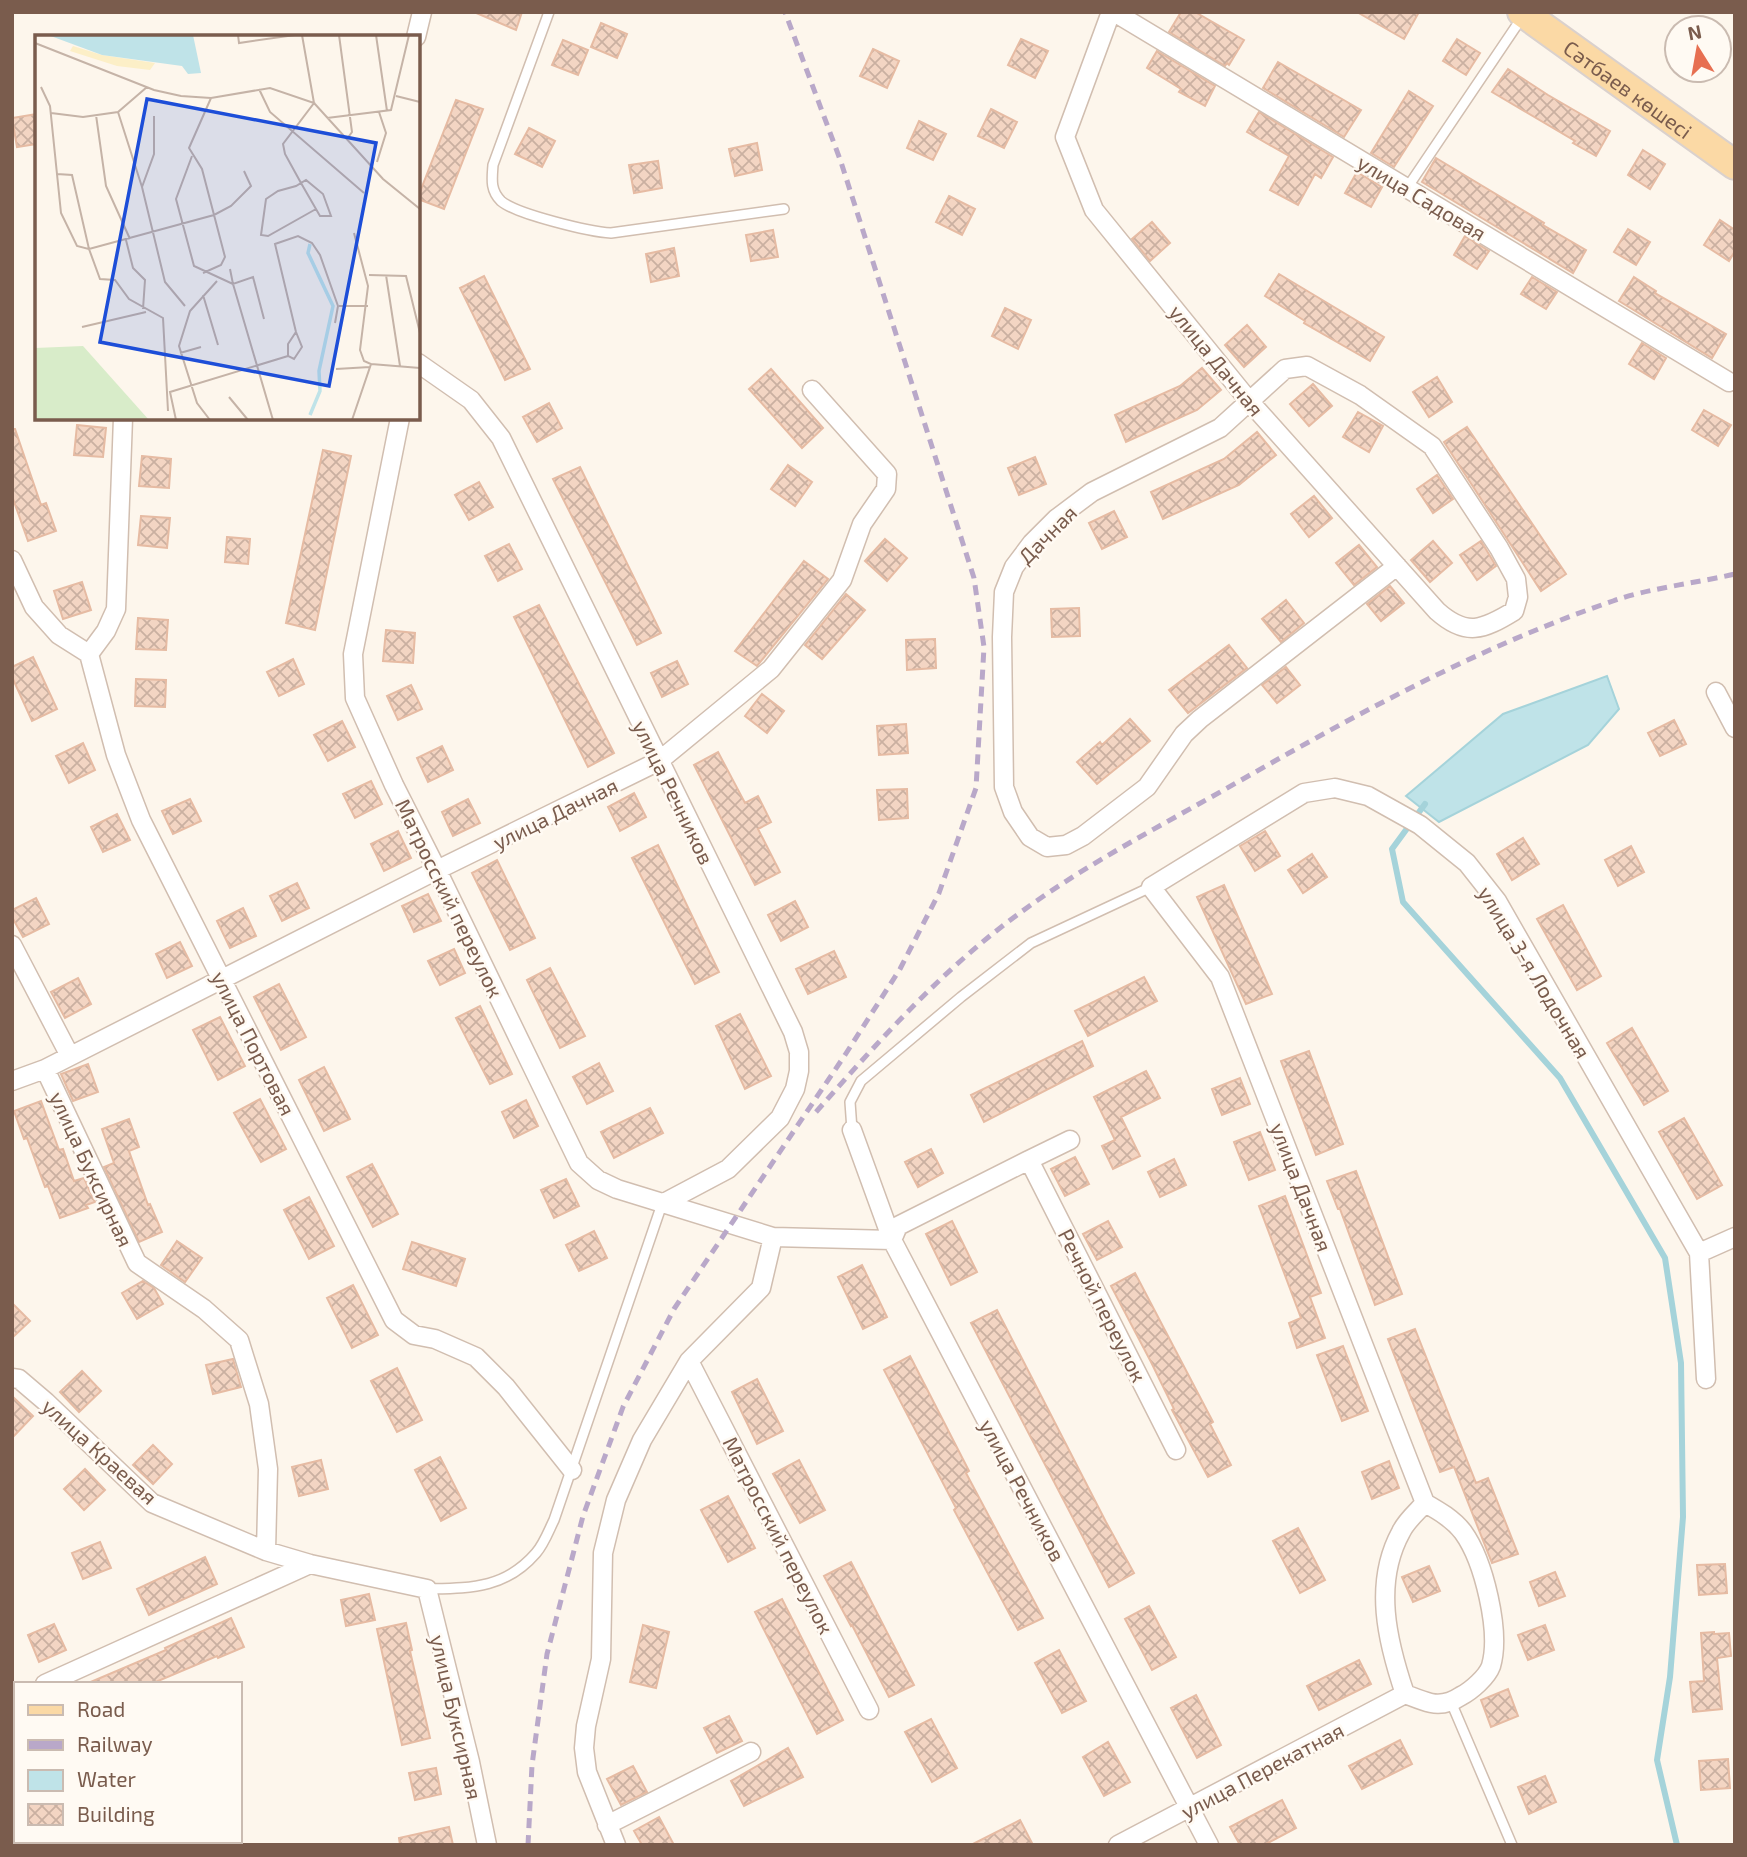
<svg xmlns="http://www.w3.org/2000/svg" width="1747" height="1857" font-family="'Exo 2',sans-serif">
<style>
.water{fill:#bfe3e8;stroke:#a5d3da;stroke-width:2}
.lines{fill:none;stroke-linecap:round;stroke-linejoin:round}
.stream{stroke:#a5d3da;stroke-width:6}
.building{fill:url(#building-cross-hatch);stroke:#e6bba3;stroke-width:2}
.service-casing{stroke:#d1beb0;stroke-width:12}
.minor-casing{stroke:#d1beb0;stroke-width:21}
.primary-casing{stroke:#dad1cd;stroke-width:32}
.service{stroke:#fff;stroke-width:9}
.minor{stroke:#fff;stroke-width:18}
.primary{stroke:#fbd9a5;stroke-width:28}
.rail{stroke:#b9a8c9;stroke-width:5;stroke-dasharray:10 7;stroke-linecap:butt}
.labels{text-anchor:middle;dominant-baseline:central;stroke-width:5;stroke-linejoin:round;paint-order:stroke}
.street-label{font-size:21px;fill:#7a5c4d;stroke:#fffaf3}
.inset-river{fill:none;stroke:#bfe3e8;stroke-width:3.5}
.inset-road{fill:none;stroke:#c5b3a7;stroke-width:2}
.view{fill:#1d4ed8;fill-opacity:0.15;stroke:#1d4ed8;stroke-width:3.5}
.inset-edge{fill:none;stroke:#7a5c4d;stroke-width:3.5}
</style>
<defs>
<pattern id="building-cross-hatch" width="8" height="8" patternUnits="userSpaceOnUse" patternTransform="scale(1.75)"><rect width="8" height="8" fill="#f3d5c3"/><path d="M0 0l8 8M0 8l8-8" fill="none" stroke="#cab0a1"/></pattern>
</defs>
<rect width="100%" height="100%" fill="#fdf6ec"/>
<path class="water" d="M1607 676 1619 709 1588 745 1439 822 1406 796 1503 714Z"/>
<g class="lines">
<path class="stream" d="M1425 804 1392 849 1403 902 1560 1078 1665 1258 1681 1363 1683 1517 1670 1677 1657 1760 1677 1845"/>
</g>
<path class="building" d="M474 12H522L516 30Z
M1181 12H1195L1244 40 1229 65 1227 63 1225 66 1169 32Z
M1357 12H1419L1404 39Z
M601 23 627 34 617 58 591 47Z
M1021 39 1048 51 1035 78 1008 65Z
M1457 39 1480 53 1466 75 1443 61Z
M563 40 588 50 578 75 552 65Z
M873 49 899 61 887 88 860 76Z
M1157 51 1215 86 1205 106 1179 92 1181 89 1147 68Z
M1278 62 1361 110 1344 137 1263 88Z
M1508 69 1548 95 1610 131 1596 156 1573 143 1575 141 1492 92Z
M1409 91 1433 106 1394 167 1371 153Z
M456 100 483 109 444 209 418 199V197Z
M991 109 1017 122 1004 148 978 136Z
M1259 112 1333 157 1321 178 1315 174 1298 205 1270 190 1289 156 1247 132Z
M37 114V144L17 147 12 118Z
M919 121 946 134 933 160 907 148Z
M529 128 555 141 542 167 515 154Z
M757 143 762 170 735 176 729 149Z
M1643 150 1665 164 1650 189 1628 175Z
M1436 158 1544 223 1543 225 1586 250 1573 273 1422 182Z
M658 161 662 188 634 193 629 165Z
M1357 172 1382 187 1371 207 1345 193Z
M949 196 975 209 962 235 936 222Z
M1720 220 1735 230V251L1729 261 1704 245Z
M1152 222 1170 243 1150 261 1132 239Z
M1628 229 1650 242 1636 265 1614 252Z
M773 230 778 257 751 261 746 235Z
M1465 236 1489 251 1477 269 1454 255Z
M674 248 679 276 651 282 646 254Z
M1279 274 1384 337 1370 361 1304 323 1305 321 1265 296Z
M484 276 530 369 505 380 460 288Z
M1532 277 1557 292 1546 309 1521 294Z
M1634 277 1656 291 1655 293 1726 334 1712 358 1619 301Z
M1005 308 1031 320 1018 349 992 336Z
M1247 325 1266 347 1244 367 1225 345Z
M1642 343 1666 358 1654 379 1629 364Z
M1202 368 1221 390 1197 410 1126 442 1115 415 1180 386Z
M771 369 823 428 802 448 749 389Z
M1437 377 1452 402 1429 417 1413 392Z
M1313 384 1332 406 1309 426 1290 404Z
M549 403 562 428 537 442 523 417Z
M1704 410 1731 425 1718 446 1692 430Z
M1358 412 1383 426 1369 452 1343 437Z
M77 425 106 428 103 457 74 455Z
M1467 427 1566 574 1541 591 1444 442Z
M12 429H15L41 505 46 503 56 531 28 541 12 496Z
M1257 432 1276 455 1239 485 1163 519 1151 492 1224 459Z
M323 450 351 456 315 630 286 623Z
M142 456 171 459 169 488 139 486Z
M1035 457 1046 484 1019 495 1008 468Z
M788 465 812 482 795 506 771 489Z
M580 467 661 633 637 645 553 479Z
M1437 475 1453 499 1433 513 1417 489Z
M479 482 493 507 469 520 455 495Z
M1314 496 1332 518 1309 537 1291 514Z
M1114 511 1127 537 1102 549 1089 523Z
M141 516 170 518 167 548 138 545Z
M227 537 250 539 248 564 225 562Z
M885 539 907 558 887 581 865 561Z
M1433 541 1452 563 1430 582 1411 560Z
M1481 541 1496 566 1477 580 1460 555Z
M509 544 522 569 498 581 485 556Z
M1359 545 1377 567 1354 585 1336 563Z
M804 561 828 579 757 666 735 651Z
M82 582 91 610 63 619 54 591Z
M1390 586 1404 603 1381 621 1367 604Z
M846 594 865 610 822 659 805 645Z
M1286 600 1304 623 1281 642 1262 619Z
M539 605 614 753 588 767 514 617Z
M1079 608 1080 636 1052 637 1051 609Z
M138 618 168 620 166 650 136 649Z
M386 630 415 633 413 663 383 661Z
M935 639 936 668 907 670 906 640Z
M1229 645 1247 668 1188 713 1169 690Z
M33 657 57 709 32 721 12 677V667Z
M293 659 304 684 279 696 267 672Z
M677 661 688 684 662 697 651 673Z
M1286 667 1300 685 1277 703 1262 685Z
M136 679 166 680 165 707 135 706Z
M411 685 422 709 398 720 387 696Z
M762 694 784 711 767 733 745 716Z
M1130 719 1150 741 1097 784 1077 762 1100 742 1102 745Z
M1674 720 1686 744 1660 756 1648 733Z
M342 721 355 747 328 761 314 735Z
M906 724 908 753 879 755 877 726Z
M83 743 95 770 69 783 56 756Z
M442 746 453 770 428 782 417 758Z
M718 752 745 803 758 796 771 822 758 829 780 872 755 885 694 765Z
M371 781 382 804 355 818 343 794Z
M907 789 908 818 879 820 877 790Z
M634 793 646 817 620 831 608 807Z
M190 799 201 821 173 834 162 811Z
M468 799 480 823 453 836 442 812Z
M117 814 130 840 103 852 91 827Z
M398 831 411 858 384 871 371 844Z
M1265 831 1280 856 1255 871 1240 846Z
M1523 838 1539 864 1512 880 1497 854Z
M658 845 719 972 695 984 632 858Z
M1631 846 1644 872 1618 886 1605 860Z
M1312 854 1327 877 1303 893 1288 870Z
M497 860 535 938 510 950 472 873Z
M297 883 309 908 282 921 270 896Z
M1224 885 1272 994 1246 1004 1197 897Z
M428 894 441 921 414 932 402 906Z
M36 898 49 924 23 937 12 917V910Z
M795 901 808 927 781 941 768 915Z
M1563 905 1601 976 1577 990 1537 919Z
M243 908 256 936 230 948 217 921Z
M180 942 192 966 167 978 156 954Z
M454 949 465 973 440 985 428 961Z
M834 951 846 977 808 994 796 969Z
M550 968 585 1036 560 1048 527 980Z
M1144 977 1157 1001 1088 1036 1075 1011Z
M78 978 91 1004 65 1018 51 992Z
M279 984 306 1037 281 1050 254 997Z
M480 1006 512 1074 490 1084 456 1018Z
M740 1014 771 1076 745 1089 716 1026Z
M220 1017 245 1066 218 1080 193 1030Z
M1632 1028 1668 1091 1644 1105 1607 1043Z
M1082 1041 1093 1066 984 1122 971 1095Z
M1309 1051 1343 1144 1316 1155 1281 1061Z
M599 1063 613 1091 587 1104 573 1077Z
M88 1064 98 1092 73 1101 61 1074Z
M324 1067 350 1119 324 1131 299 1080Z
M1146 1071 1160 1098 1121 1117 1140 1156 1113 1169 1102 1146 1115 1140 1094 1097Z
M1240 1078 1250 1104 1222 1115 1212 1089Z
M260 1099 286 1149 261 1162 234 1113Z
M526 1100 538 1126 514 1138 502 1112Z
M41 1101 59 1150 63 1149 74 1181 84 1178 95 1202 86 1205 88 1208 60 1218 48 1186 45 1187 27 1138 24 1139 14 1111Z
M650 1108 663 1133 614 1158 601 1132Z
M1684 1118 1722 1185 1697 1199 1659 1132Z
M129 1119 139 1147 129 1151 148 1205 150 1204 162 1232 139 1242 104 1167 114 1163 102 1129Z
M1260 1132 1275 1170 1249 1180 1234 1142Z
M931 1149 943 1173 918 1187 905 1162Z
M1075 1157 1089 1184 1065 1196 1051 1169Z
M1174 1159 1186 1185 1160 1197 1148 1172Z
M372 1164 398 1214 373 1227 347 1177Z
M1356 1171 1402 1294 1375 1305 1340 1209H1338L1327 1181Z
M566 1179 579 1206 554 1218 541 1190Z
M1285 1196 1321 1293 1310 1297 1325 1338 1297 1348 1289 1323 1301 1318 1259 1206Z
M309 1197 334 1246 309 1259 284 1210Z
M952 1221 977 1272 951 1285 926 1234Z
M1108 1221 1122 1247 1097 1260 1083 1234Z
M594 1231 607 1258 579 1271 566 1245Z
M177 1241 202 1258 185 1282 161 1265Z
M412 1242 465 1259 456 1286 403 1269Z
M862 1265 887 1317 863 1329 838 1277Z
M1135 1273 1213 1422 1210 1424 1231 1465 1208 1477 1172 1410 1174 1409 1151 1362 1111 1286Z
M143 1281 154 1288 163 1304 137 1319 122 1293Z
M353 1285 378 1335 352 1348 327 1298Z
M12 1303 30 1321 12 1338Z
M997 1310 1106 1522 1134 1573 1109 1587 971 1323Z
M1415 1329 1476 1483 1488 1478 1518 1554 1492 1563 1454 1467 1440 1472 1388 1339Z
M1343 1346 1368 1411 1342 1421 1317 1355Z
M910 1356 969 1471 966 1473 1043 1618 1018 1630 954 1510 956 1508 884 1370Z
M233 1359 241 1387 213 1394 206 1365Z
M397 1368 422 1420 397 1432 371 1381Z
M82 1371 101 1391 79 1412 60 1392Z
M757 1379 783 1431 757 1444 732 1392Z
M12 1396 33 1416 12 1438Z
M153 1445 172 1464 153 1484 133 1465Z
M440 1457 466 1508 441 1521 415 1470Z
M321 1460 328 1489 299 1496 292 1467Z
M799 1460 825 1510 800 1523 773 1474Z
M1389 1461 1399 1488 1372 1499 1362 1472Z
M85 1469 105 1490 84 1510 64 1489Z
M728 1496 755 1548 728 1562 701 1510Z
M1298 1528 1325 1580 1300 1593 1273 1541Z
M100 1542 111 1568 83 1579 72 1553Z
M205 1557 217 1584 149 1615 137 1589Z
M851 1562 914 1685 889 1697 852 1625 851 1626 824 1576Z
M1725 1564 1727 1593 1699 1595 1697 1565Z
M1429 1566 1440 1591 1413 1602 1402 1577Z
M1555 1572 1565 1596 1539 1606 1530 1582Z
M369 1594 375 1620 346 1626 341 1600Z
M782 1599 843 1720 817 1734 755 1612Z
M1149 1606 1176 1657 1152 1670 1125 1619Z
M231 1618 244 1647 218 1658 217 1656 151 1684H86L166 1650 165 1648Z
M406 1623 412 1650 410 1651 430 1738 402 1745 377 1629Z
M54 1624 66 1650 39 1662 28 1635Z
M643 1625 669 1632 656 1688 630 1682Z
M1545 1625 1554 1650 1528 1660 1518 1635Z
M1714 1632V1634L1729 1633 1731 1656 1717 1658 1722 1709 1693 1712 1690 1682 1704 1681 1701 1633Z
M1059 1650 1086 1701 1062 1713 1035 1663Z
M1359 1660 1371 1684 1319 1710 1307 1686Z
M1508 1689 1518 1716 1491 1727 1481 1700Z
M1196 1695 1221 1745 1197 1758 1171 1708Z
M729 1716 742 1741 717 1753 704 1728Z
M931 1719 957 1768 932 1782 905 1732Z
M1400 1740 1412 1764 1362 1789 1349 1766Z
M1108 1742 1130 1782 1104 1796 1083 1757Z
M788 1748 803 1777 744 1806 731 1781Z
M1728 1759 1730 1788 1701 1790 1699 1761Z
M633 1766 647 1792 621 1805 607 1779Z
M436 1768 441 1794 415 1800 409 1773Z
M1545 1776 1556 1802 1529 1814 1518 1787Z
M1282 1800 1296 1828 1264 1845H1240L1230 1827Z
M659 1817 674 1845H642L634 1831Z
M1020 1820 1033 1845H971Z
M449 1827 453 1845H400L399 1838Z"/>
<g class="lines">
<g class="service-casing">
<path id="service" d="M549 12 493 165C492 179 490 190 501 201 516 214 590 232 611 233L784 209
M1407 188 1523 16
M852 1130 850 1102 861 1081 961 997 1031 943 1151 887
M427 1589C470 1588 505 1589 536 1553 544 1544 549 1530 554 1520L662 1204
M1451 1702 1512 1845"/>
</g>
<g class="minor-casing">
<path id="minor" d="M1111 12 1065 137 1094 210 1250 402 1437 611C1466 637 1483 630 1514 611L1518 597 1516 579 1499 548 1432 446 1360 395 1307 366 1285 369 1220 428 1092 492 1056 519 1032 543 1014 567 1004 592 1002 637 1004 787 1013 812 1030 837 1047 847 1066 845 1083 836 1147 787 1184 734 1200 719 1397 566
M1114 12 1729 382
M416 37 422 12
M418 363 471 400 501 438 793 1032 799 1052V1071L795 1089 780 1118 728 1169 662 1204
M400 418 353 654 355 698 394 785 437 870 579 1163 598 1180 617 1189 773 1237 892 1240 1209 1845
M12 560 34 607 59 635 89 654 116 755 141 820 394 1320 414 1335 435 1339 476 1357 506 1387 572 1470
M89 654 106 631 116 609 123 418
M1716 692 1735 728
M12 945 70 1056
M45 1069 137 1263 204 1309 239 1340 259 1404 268 1469 266 1551
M12 1081 45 1069 437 870 659 761 771 669 842 580 862 524 886 489 887 474 812 390
M852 1130 892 1240
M1029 1160 1070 1140
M892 1240 898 1226 1029 1160 1176 1450
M1699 1253 1735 1237
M689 1361 869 1710
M12 1378 19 1379 46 1402 152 1503 266 1551 310 1564 427 1589 470 1762 487 1845
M1425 1503 1220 977 1151 887 1304 793 1335 788 1368 796 1420 825 1467 863 1497 901 1699 1253 1706 1379
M1425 1503C1439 1511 1453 1519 1463 1532 1484 1561 1501 1632 1491 1666 1487 1677 1471 1691 1461 1696 1452 1702 1441 1705 1431 1703 1422 1701 1413 1697 1405 1694 1387 1641 1373 1583 1401 1532 1406 1521 1417 1512 1425 1503Z
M45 1684 310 1564
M12 1699 16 1697
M607 1825 751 1752
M616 1845 587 1772 584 1748 586 1726 601 1659 603 1553 616 1500 642 1440 689 1361 761 1288 773 1237
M1118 1845 1405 1694"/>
</g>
<g class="primary-casing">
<g id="primary">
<path id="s1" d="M1522 12 1735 165"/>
</g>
</g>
<use href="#service" class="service"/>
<use href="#minor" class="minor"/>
<use href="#primary" class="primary"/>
<path class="rail" d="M816 1112C877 1043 939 973 1013 918 1078 869 1151 831 1222 791 1348 719 1475 648 1613 601 1650 588 1696 583 1735 574
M528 1845 532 1765 547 1654 583 1516 623 1407 674 1309 845 1055 900 969 939 893 976 788 984 647 974 578 841 162 785 12"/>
</g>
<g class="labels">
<g class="street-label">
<text stroke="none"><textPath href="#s1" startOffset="131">Сәтбаев көшесі</textPath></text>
<text transform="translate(1422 197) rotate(31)">улица Садовая</text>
<text transform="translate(1217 360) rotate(51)">улица Дачная</text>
<text transform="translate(1047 534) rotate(-45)">Дачная</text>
<text transform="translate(674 792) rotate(64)">улица Речников</text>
<text transform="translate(555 813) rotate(-26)">улица Дачная</text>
<text transform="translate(450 898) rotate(64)">Матросский переулок</text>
<text transform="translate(1535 972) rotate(59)">улица 3-я Лодочная</text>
<text transform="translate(254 1043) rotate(63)">улица Портовая</text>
<text transform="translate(92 1169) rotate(65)">улица Буксирная</text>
<text transform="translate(1302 1187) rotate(69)">улица Дачная</text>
<text transform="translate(1103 1305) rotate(63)">Речной переулок</text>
<text transform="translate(100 1451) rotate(42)">улица Краевая</text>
<text transform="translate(1023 1490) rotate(62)">улица Речников</text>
<text transform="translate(779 1535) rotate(63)">Матросский переулок</text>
<text transform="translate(457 1717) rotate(77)">улица Буксирная</text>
<text transform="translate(1262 1770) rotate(-28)">улица Перекатная</text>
</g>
</g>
<g transform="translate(35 35)">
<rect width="385" height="385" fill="#fdf6ec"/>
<path d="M48 311 114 385H0V313Z" fill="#d8ecc9"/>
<path d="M38 11 67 20 120 28 115 35 82 31 35 16Z" fill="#fcefc7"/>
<path d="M13 0H158L166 38 153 39 147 31 67 20Z" fill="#bfe3e8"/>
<path class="inset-river" d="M275 209 273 218 298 271 284 336 285 356 275 380"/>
<path class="inset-road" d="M203 0 204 8 260 0M267 0 279 68 348 144 385 174M304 0 317 97 312 104M341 0 352 76M0 8 119 55 146 61 176 63 235 53 279 68 248 109 250 119 266 148 285 181H296L288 159 271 145 261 151 243 156 231 164 226 200 233 201 281 174M6 52 15 71 26 178 42 211 54 214 65 244 80 245 94 264 128 283 133 376M224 54 235 77 329 158M361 61 385 67M83 77 107 152 130 247 150 271M16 78 48 82 83 77 112 52M61 80 71 151 95 204M292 83 356 75 374 0M157 121 141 164 159 231 198 249 238 385M342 127 351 98 344 77M22 139 37 140 54 214 179 180 196 171 216 151 209 136M107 152 119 119V81M91 205 98 233 110 245 108 274M195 234 198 249 218 242 229 284M168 238 186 230 190 222 167 134 154 113 176 63M334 240 371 241 385 298M351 240 365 331M168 260 183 310M304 271H333M47 292 111 277M261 297 240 209 263 201 277 208 285 220 303 271 300 288M261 297 267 312 259 324 253 321V309ZM145 318 166 312M336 329 385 333M301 334 335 332M194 362 213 385M141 385 135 357 253 321M175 385 162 368 144 311 155 276 182 246M317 385 336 329 329 326 325 315 333 251 319 198"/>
<path class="view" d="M112 64 341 108 294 351 65 307Z"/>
<rect width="385" height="385" class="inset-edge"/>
</g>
<rect width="1747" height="1857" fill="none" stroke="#7a5c4d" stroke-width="28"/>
<rect x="14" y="1682" width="228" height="161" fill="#fffaf3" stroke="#cabbb1" stroke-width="2"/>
<rect x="28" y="1705" width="35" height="10" fill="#fbd9a5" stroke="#cabbb1" stroke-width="2"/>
<text x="77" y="1717" font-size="21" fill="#7a5c4d">Road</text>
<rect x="28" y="1740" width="35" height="10" fill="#b9a8c9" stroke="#cabbb1" stroke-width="2"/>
<text x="77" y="1752" font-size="21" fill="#7a5c4d">Railway</text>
<rect x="28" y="1770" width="35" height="21" fill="#bfe3e8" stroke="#cabbb1" stroke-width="2"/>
<text x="77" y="1787" font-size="21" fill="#7a5c4d">Water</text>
<rect x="28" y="1804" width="35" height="21" fill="url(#building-cross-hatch)" stroke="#cabbb1" stroke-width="2"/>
<text x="77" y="1822" font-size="21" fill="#7a5c4d">Building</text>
<g transform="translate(1698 49) rotate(349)"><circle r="33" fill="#fffaf3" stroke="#cabbb1" stroke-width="2"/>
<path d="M0-5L12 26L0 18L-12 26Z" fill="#e76f51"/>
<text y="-10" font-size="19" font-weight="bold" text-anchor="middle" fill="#7a5c4d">N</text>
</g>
</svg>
